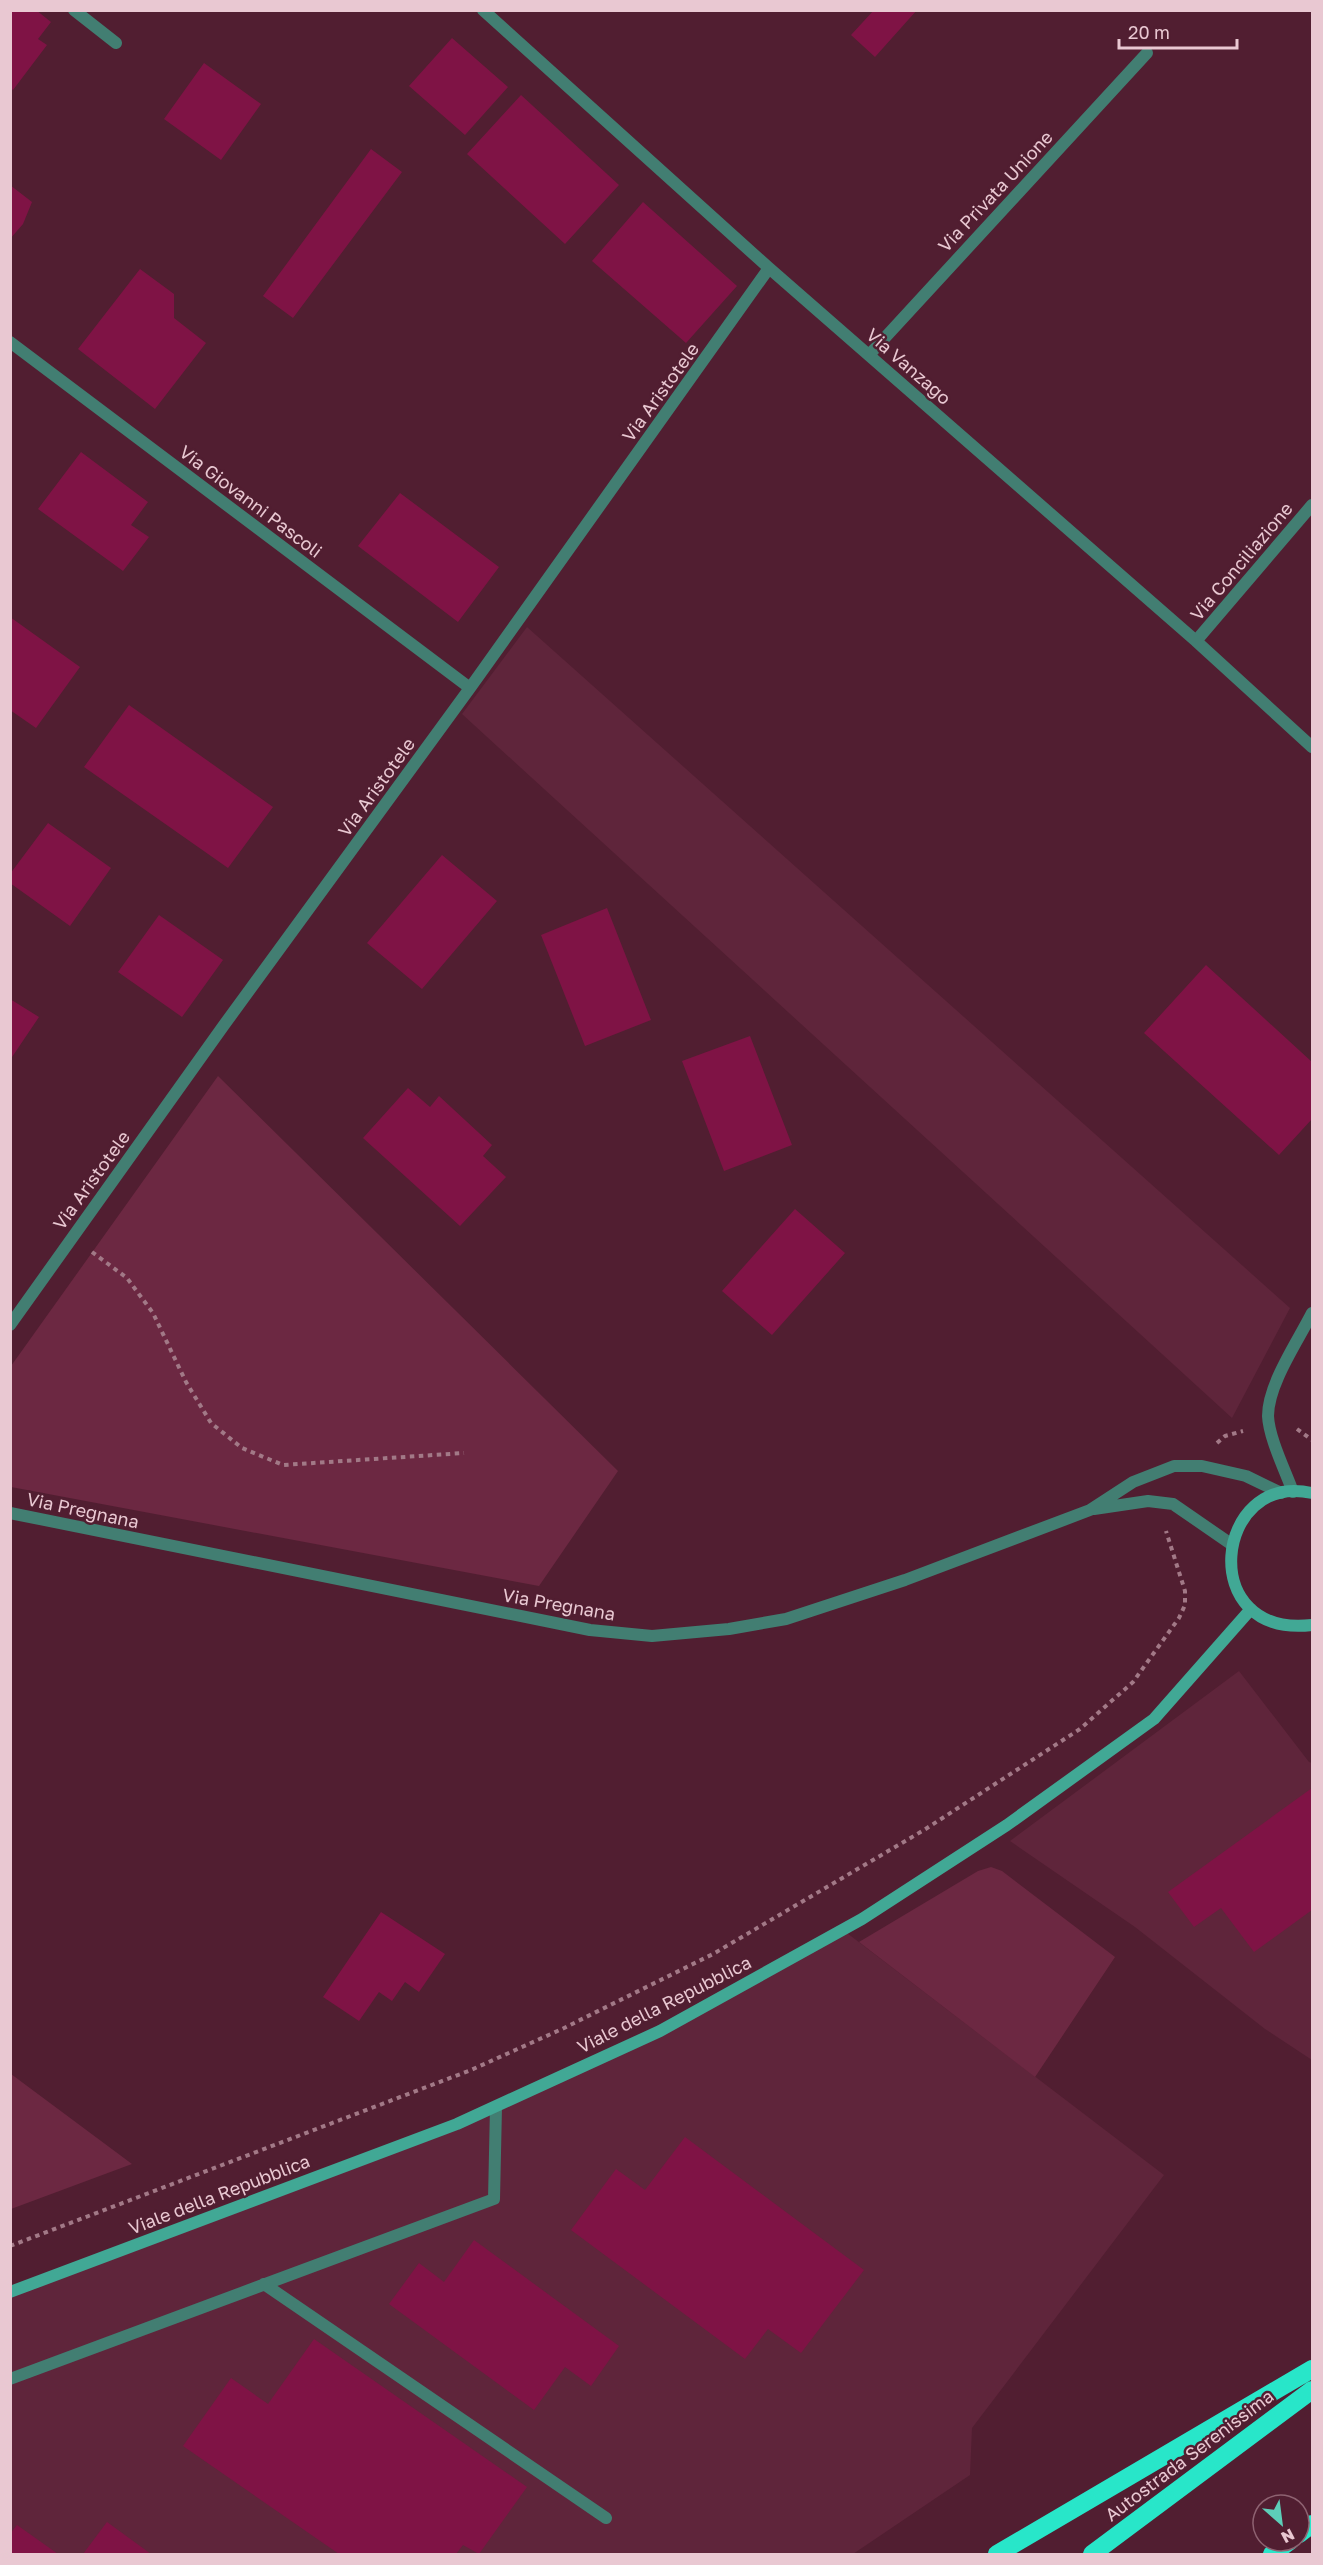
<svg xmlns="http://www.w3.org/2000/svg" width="1323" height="2565" font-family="'Golos Text',sans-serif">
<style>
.built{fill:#5f253b}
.green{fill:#6c2842}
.building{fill:#7f1345}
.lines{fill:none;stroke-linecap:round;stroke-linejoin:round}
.path{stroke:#a27987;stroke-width:4;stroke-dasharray:4.5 4.5;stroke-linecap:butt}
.lane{stroke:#427e72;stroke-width:12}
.street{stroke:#427e72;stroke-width:12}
.secondary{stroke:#41a895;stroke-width:12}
.highway{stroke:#28e6c9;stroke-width:18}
.labels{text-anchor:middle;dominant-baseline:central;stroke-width:5;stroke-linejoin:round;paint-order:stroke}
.street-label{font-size:18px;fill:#e9c8d2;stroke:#511e31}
</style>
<rect width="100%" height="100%" fill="#511e31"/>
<path class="built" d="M527 627 1290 1308 1232 1418 462 714Z
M1239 1671 1309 1762 1312 1763V2060L1265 2029 1135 1927 1010 1841Z
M843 1930 1164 2175 972 2428 970 2475 853 2554H11V2292L457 2124 660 2031Z"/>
<path class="green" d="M218 1076 618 1471 539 1586 11 1487V1366Z
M991 1867 1002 1871 1115 1957 1035 2077 859 1942 978 1871Z
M11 2074 132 2164 11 2209Z"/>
<path class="building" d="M10 10H36L51 22 38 39 47 45 13 90 10 88Z
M874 10H917L875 57 851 35Z
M452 38 508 87 465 135 409 86Z
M204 63 261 104 221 160 164 119Z
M521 95 619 185 565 244 467 154Z
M371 149 402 172 293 318 263 296Z
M10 185 32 202 23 224 10 239Z
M643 202 737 286 686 343 592 261Z
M140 269 174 294V318L206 343 155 409 78 349Z
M81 452 148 502 131 525 149 537 123 571 38 509Z
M400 493 499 567 458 622 358 546Z
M10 617 80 667 36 728 10 710Z
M129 705 273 807 228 868 84 767Z
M48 823 111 868 70 926 10 883V874Z
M442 855 497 901 422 989 367 943Z
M607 908 651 1020 585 1046 541 935Z
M159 915 223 960 182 1017 118 972Z
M1206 965 1312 1062 1311 1101 1312 1119 1279 1155 1144 1033Z
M10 999 39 1017 10 1060Z
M750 1036 792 1145 724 1171 682 1061Z
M408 1088 430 1107 439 1096 492 1145 483 1156 506 1177 460 1226 363 1138Z
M795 1209 845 1253 772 1335 722 1291Z
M1312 1788V1910L1254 1952 1221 1908 1194 1927 1168 1892Z
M381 1912 445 1954 419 1992 405 1982 392 2001 379 1992 359 2021 323 1997Z
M685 2137 864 2270 801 2353 768 2329 745 2359 571 2230 616 2169 645 2190Z
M474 2240 619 2346 591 2386 565 2367 534 2410 389 2304 419 2263 444 2282Z
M314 2339 527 2487 479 2554 463 2545 456 2554H339L183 2446 231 2378 268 2404Z
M107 2522 151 2554H83Z
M17 2525 58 2554H10V2534Z"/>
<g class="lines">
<path class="path" d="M92 1252 127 1278 153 1313 186 1382 211 1423 242 1448 283 1465 464 1453
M1297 1429 1312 1440
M1217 1443 1225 1436 1243 1431
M10 2246 471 2070 562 2029 713 1954 924 1830 1080 1729 1133 1682 1179 1618 1185 1605V1591L1166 1531"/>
<path class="lane" d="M264 2284 606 2518
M10 2379 494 2199 496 2107"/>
<path class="street" d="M74 10 116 43
M483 10 769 268 1196 641 1312 747
M10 342 470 688
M869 355 1147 53
M1196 641 1312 505
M10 1325 224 1025 470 688 769 268
M1293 1492C1285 1470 1269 1438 1268 1416 1268 1384 1298 1341 1312 1313
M1094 1509 1148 1501 1173 1504 1231 1544
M10 1513 590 1630 652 1636 729 1629 786 1619 905 1580 1090 1510 1133 1482 1174 1466H1202L1246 1476 1281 1493"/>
<path class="secondary" d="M1312 1493C1214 1471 1195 1639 1312 1625
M10 2292 457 2124 660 2031 862 1919 1007 1825 1154 1719 1251 1609"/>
<path class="highway" d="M1299 2534 1312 2524
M997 2554 1312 2369
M1092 2554 1312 2390
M1272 2554 1290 2541"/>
</g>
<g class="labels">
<g class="street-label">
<text transform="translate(995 191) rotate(-47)">Via Privata Unione</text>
<text transform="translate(909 366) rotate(41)">Via Vanzago</text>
<text transform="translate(660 392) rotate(-54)">Via Aristotele</text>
<text transform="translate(251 501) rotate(37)">Via Giovanni Pascoli</text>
<text transform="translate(1241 561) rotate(-50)">Via Conciliazione</text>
<text transform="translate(376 787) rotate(-54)">Via Aristotele</text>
<text transform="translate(91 1180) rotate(-54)">Via Aristotele</text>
<text transform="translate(83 1510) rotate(12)">Via Pregnana</text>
<text transform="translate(559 1604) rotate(10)">Via Pregnana</text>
<text transform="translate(664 2004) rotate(-27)">Viale della Repubblica</text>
<text transform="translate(219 2194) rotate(-21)">Viale della Repubblica</text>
<text transform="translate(1189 2455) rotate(-37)">Autostrada Serenissima</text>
</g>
</g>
<rect width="1323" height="2565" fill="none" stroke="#e9c8d2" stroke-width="24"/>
<g transform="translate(1281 2523) rotate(152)"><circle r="28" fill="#511e31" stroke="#8e6271" stroke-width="1.5"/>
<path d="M0-4.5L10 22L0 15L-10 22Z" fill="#5dceb8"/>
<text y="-9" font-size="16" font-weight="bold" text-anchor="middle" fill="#e9c8d2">N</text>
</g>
<path d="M1119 39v9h118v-9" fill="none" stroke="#e9c8d2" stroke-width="3"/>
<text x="1128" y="39" font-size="18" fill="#e9c8d2" stroke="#511e31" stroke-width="4.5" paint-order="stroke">20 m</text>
</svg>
